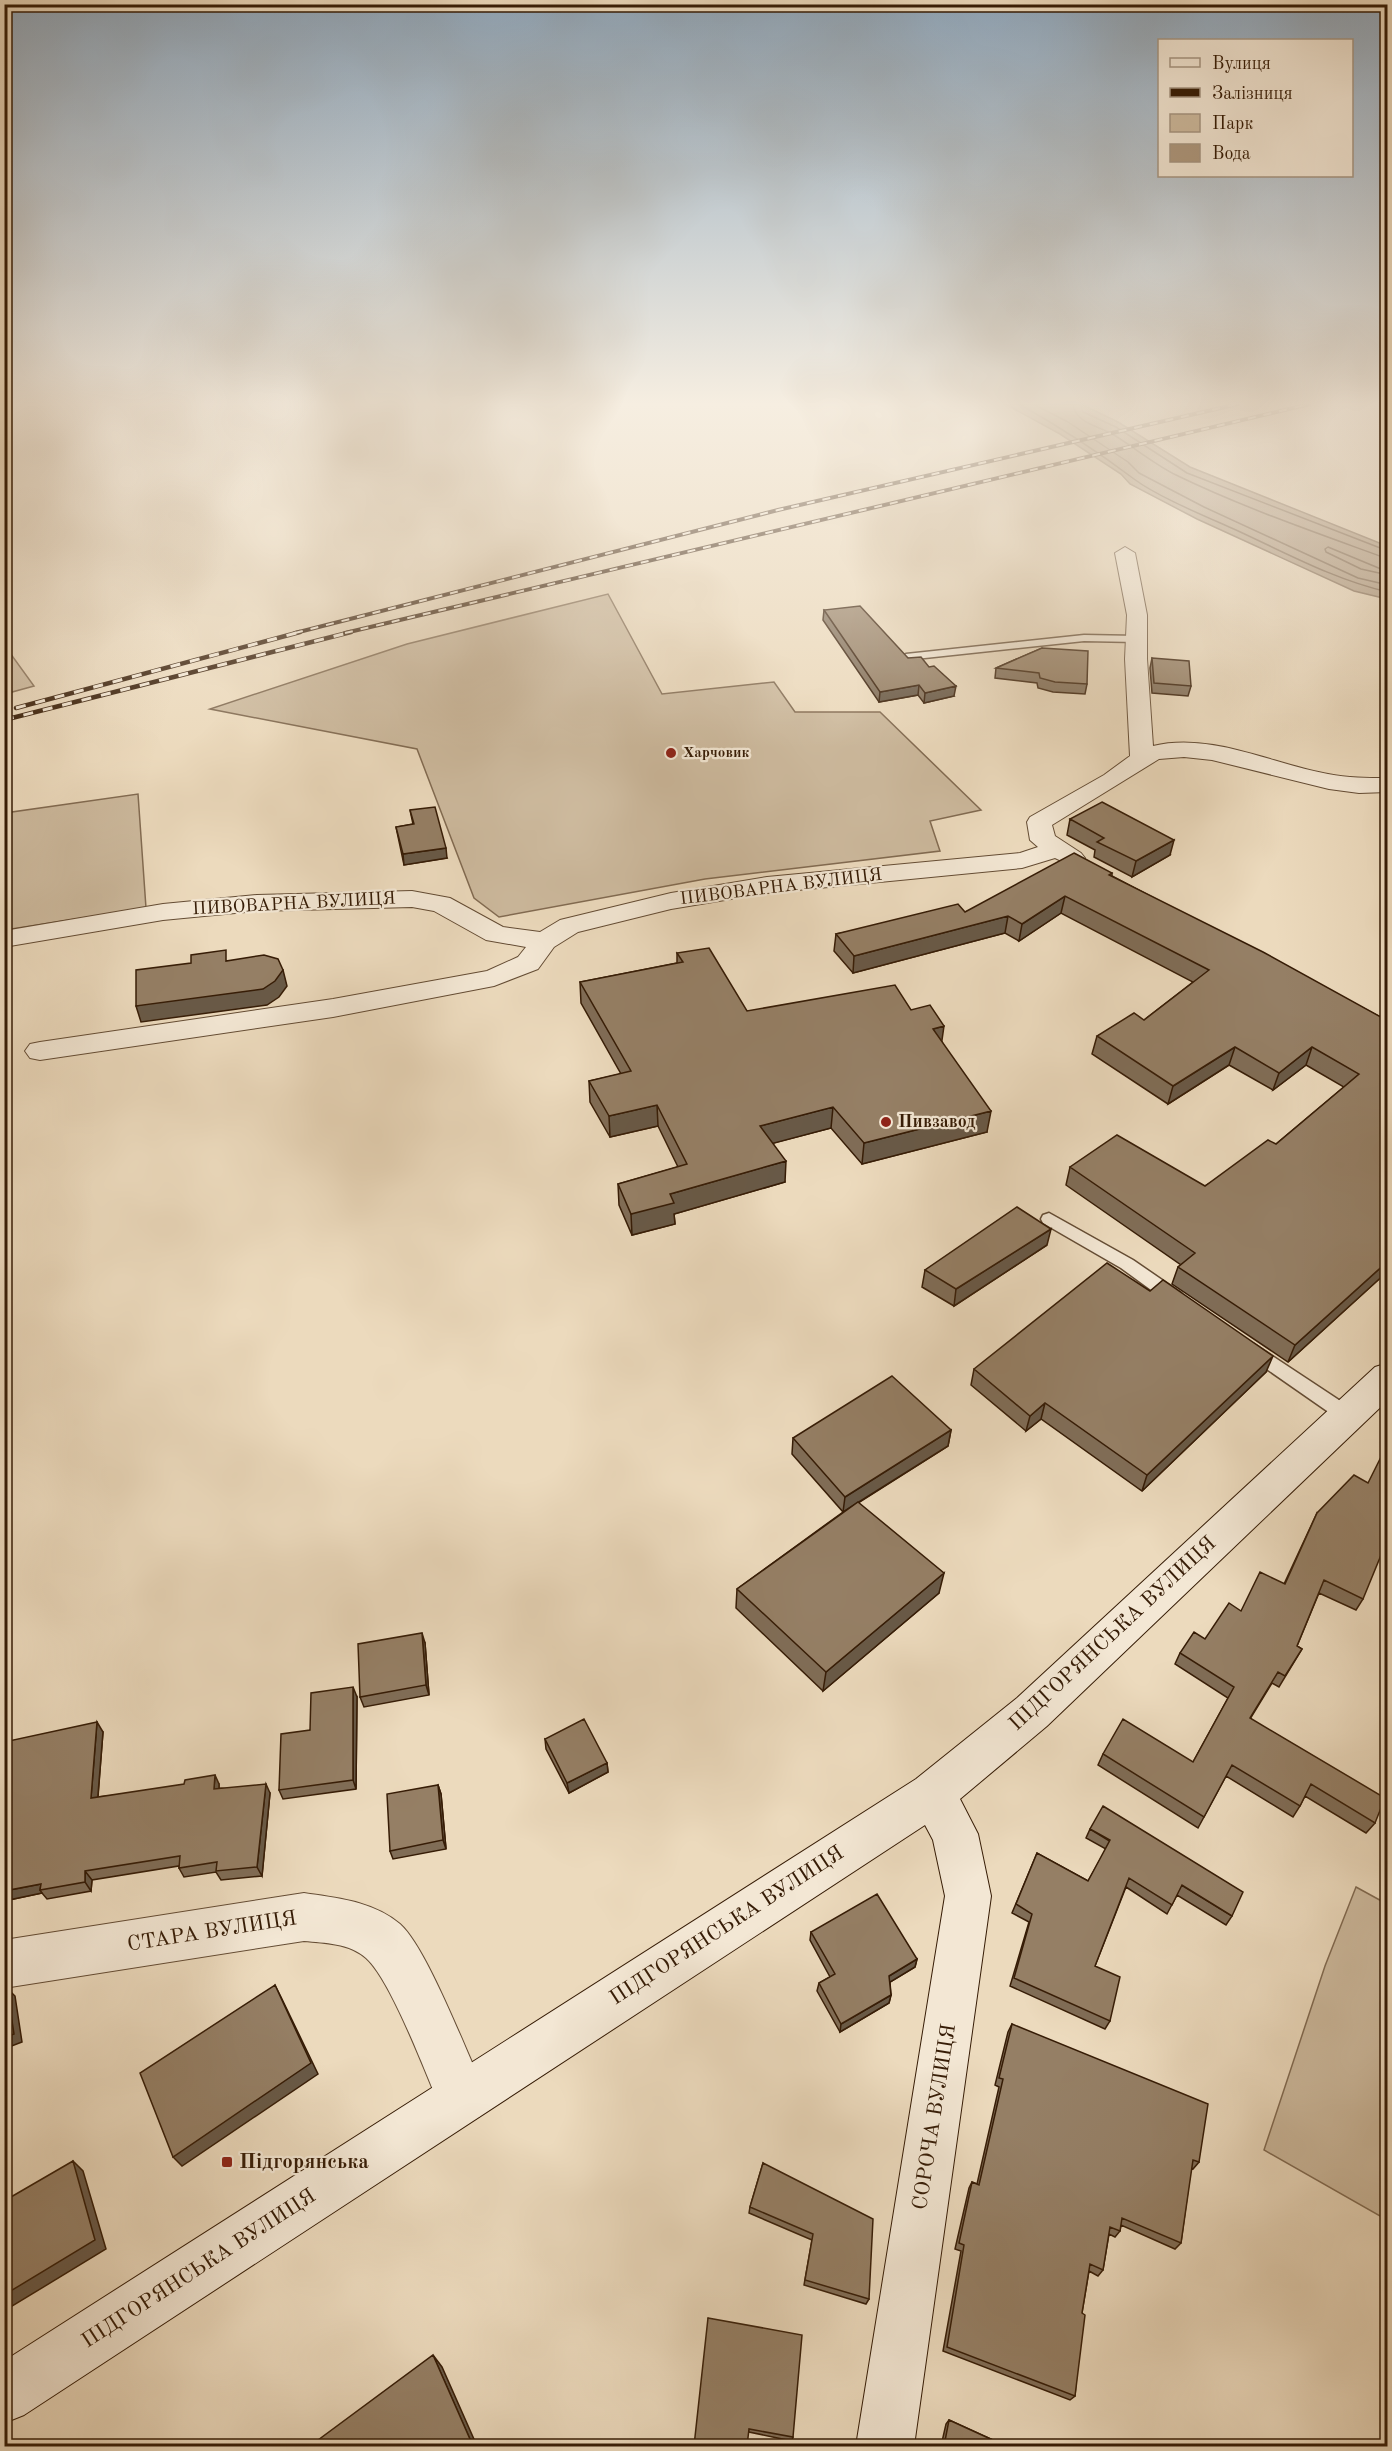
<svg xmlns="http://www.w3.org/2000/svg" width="1392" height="2451" font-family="'Old Standard TT',serif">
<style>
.green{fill:#cdba9e;stroke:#826b52;stroke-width:1.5}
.water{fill:#ae997f;stroke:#7e674f;stroke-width:1.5}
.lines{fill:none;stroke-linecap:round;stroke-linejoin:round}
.shore{stroke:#725a42;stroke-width:1.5}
.service-casing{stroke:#644c34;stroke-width:3}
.minor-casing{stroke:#644c34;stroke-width:2}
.secondary-casing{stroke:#361c06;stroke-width:2}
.service{fill:#f3e7d4;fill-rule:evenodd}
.minor{fill:#f3e7d4;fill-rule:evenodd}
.secondary{fill:#f3e7d4;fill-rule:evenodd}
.rail-far1-casing{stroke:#361c06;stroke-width:4}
.rail-casing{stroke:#361c06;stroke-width:4.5}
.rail-far1{stroke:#f3e7d4;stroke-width:2;stroke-dasharray:8;stroke-linecap:butt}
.rail{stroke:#f3e7d4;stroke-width:3;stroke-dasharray:10;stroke-linecap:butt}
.wall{fill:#806d57;stroke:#361c06;stroke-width:1.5}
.shaded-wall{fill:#685947;stroke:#361c06;stroke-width:1.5}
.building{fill:#957f65;stroke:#361c06;stroke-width:1.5}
.poi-dot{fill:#8f2418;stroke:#f3e7d4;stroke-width:2}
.labels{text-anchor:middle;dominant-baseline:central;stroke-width:4.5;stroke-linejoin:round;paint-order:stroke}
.far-poi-label{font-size:15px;font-weight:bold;fill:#361c06;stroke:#f3e7d4;text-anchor:start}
.street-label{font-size:18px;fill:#361c06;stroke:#f3e7d4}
.poi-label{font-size:18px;font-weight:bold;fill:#361c06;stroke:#f3e7d4;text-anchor:start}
.near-street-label{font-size:21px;fill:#361c06;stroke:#f3e7d4}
.near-poi-label{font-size:21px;font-weight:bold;fill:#361c06;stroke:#f3e7d4;text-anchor:start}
</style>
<rect width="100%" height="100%" fill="#ecdabd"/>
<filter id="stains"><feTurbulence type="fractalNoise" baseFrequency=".00333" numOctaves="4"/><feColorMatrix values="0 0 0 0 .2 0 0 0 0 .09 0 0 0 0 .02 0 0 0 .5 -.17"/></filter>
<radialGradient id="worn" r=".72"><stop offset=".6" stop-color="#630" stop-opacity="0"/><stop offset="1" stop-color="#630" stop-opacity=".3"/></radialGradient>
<path class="green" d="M608 594 662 694 774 682 795 712H880L981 810 930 821 940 851 705 879 499 917 474 898 417 749 210 709 407 644Z
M4 646H5L34 686 5 694Z
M138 794 146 908 5 930V813Z
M1356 1887 1387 1904V2220L1264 2150 1325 1966Z"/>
<path class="water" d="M1005 404H1081L1118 422 1190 467 1387 546V599L1354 591 1197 519 1130 484 1121 474 1060 434Z"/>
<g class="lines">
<path class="shore" d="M1019 404C1060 427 1097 451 1134 479 1158 497 1207 517 1236 530 1286 553 1335 580 1388 592
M1033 404 1068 422 1128 462 1139 473 1204 507 1358 578 1388 585
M1073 404C1075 423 1099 426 1114 435 1135 448 1154 464 1176 475 1244 508 1317 533 1388 559
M1080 404 1083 412 1116 427 1187 473 1388 551
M1388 568 1381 569 1328 547 1325 549 1326 552 1361 569 1388 575"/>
<g class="service-casing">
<path id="service" d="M1084 635 1137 636 1142 639 1137 642 1084 641 906 660 901 657 906 654Z
M1049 1213 1133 1260 1181 1293 1184 1298 1181 1303H1169L1121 1268 1043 1223 1041 1219 1043 1215Z
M1254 1344 1354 1410 1356 1415 1354 1420 1347 1422 1340 1420 1248 1356 1245 1351 1248 1346Z"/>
</g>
<g class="minor-casing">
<path id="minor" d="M1125 547 1135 553 1147 615V659L1153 746C1211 732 1272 764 1328 774 1348 778 1367 778 1388 778V792L1359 793 1329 789 1212 760 1184 757 1159 759 1052 825 1055 836 1081 853 1085 858 1081 863 1072 866 1055 858 1022 868 767 893 671 909 578 932 554 947 538 969 494 986 333 1017 40 1060 30 1058 25 1051 30 1044 40 1042 333 999 487 971 518 957 526 947 486 940 434 911 412 907 257 911 163 920 4 947V931L163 904 257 895 412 891 450 898 503 927 540 932 560 920 671 893 767 877 1020 853 1038 847 1030 840 1027 822 1030 817 1104 775 1130 756 1125 659 1127 615 1115 553Z
M304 1893C337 1898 373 1901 400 1924 426 1947 463 2044 480 2080L488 2098 480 2116 462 2124 444 2116C428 2080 392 1981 366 1958 349 1943 325 1943 304 1941L4 1988V1940Z"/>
</g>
<g class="secondary-casing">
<path id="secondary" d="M1388 1363V1400L1047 1726 960 1799 978 1834 991 1896 914 2446H856L945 1896 933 1840 925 1825 24 2415 4 2423V2361L916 1779 1017 1698 1375 1367Z"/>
</g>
<use href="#service" class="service"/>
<use href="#minor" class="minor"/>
<use href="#secondary" class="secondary"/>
<g class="rail-far1-casing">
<path id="rail-far1" d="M295 633 778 510 1238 404
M345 633 1310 404"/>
</g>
<g class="rail-casing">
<path id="rail" d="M16 708 300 632
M4 720 351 632"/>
</g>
<use href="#rail-far1" class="rail-far1"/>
<use href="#rail" class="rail"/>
</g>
<path class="wall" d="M824 610 908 658 954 696 924 703 918 695 879 702 823 620Z
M1042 648 1087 684 1085 694 1053 692 1038 688 1037 683 995 678 996 668Z
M1152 658 1191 686 1188 696 1152 693 1150 668Z
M410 810 447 858 404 865 396 827 413 824Z
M1070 819 1170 855 1132 877 1094 857 1095 850 1067 835Z
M1112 873V876L1388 1021V1271L1288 1362 1172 1284 1178 1267 1181 1265 1066 1185 1070 1167 1205 1186 1276 1144 1344 1087 1306 1065 1273 1090 1229 1065 1168 1104 1092 1054 1097 1036 1144 1020 1193 982 1061 913 1019 941 1005 933 853 973 834 951 836 934 965 912Z
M677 953 747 1011 911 1010 942 1042 987 1132 862 1164 831 1128 773 1143 785 1182 674 1214 675 1224 632 1235 619 1205 618 1184 678 1167 658 1126 610 1137 590 1102 589 1081 621 1074 581 1003 580 982 677 963Z
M1047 1245 954 1306 922 1287 925 1270Z
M974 1369 1266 1372 1142 1491 1041 1419 1026 1431 971 1385Z
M951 1430 948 1446 858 1503 939 1593 823 1691 736 1608 737 1589 843 1512 792 1454 793 1438Z
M1317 1513 1363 1599 1356 1610 1319 1593 1297 1646 1302 1649 1279 1687 1272 1683 1250 1719 1375 1823 1366 1833 1305 1796 1300 1806 1293 1817 1226 1776 1198 1828 1098 1765 1103 1754 1193 1762 1228 1698 1175 1664 1180 1653 1205 1639 1241 1611 1284 1584Z
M425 1643 429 1695 364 1707 360 1697Z
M357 1697 356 1789 283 1799 279 1790 310 1730Z
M103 1732 98 1797 219 1784V1788L270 1793 262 1876 221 1880 216 1872 184 1877 179 1868V1866L92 1880 91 1891 47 1899 42 1893 4 1901V1742Z
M545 1739 607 1763 608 1772 569 1793 546 1749Z
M438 1785 441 1794 446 1849 393 1859 390 1851Z
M1090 1829 1232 1916 1226 1925 1177 1895 1167 1914 1126 1887 1095 1966 1110 2021 1105 2029 1010 1986 1029 1922 1012 1913 1037 1853 1088 1881 1106 1849 1086 1838Z
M811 1932 917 1959 915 1967 890 1982 891 1995 889 2003 840 2032 817 1991 819 1983 830 1977 810 1940Z
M1012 2024 1199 2162 1193 2169 1191 2168 1181 2243 1175 2249 1121 2225 1120 2231 1115 2237 1109 2234 1103 2270 1098 2276 1089 2271 1082 2313 1075 2396 1070 2400 943 2351 961 2251 955 2249 969 2188 972 2182 977 2184 999 2087 995 2085 1008 2032Z
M763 2163 869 2299 866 2304 804 2285 812 2240 749 2213 750 2207Z
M708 2318 793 2437 792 2441 749 2432Z
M949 2420 1006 2446H941L946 2424Z"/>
<path class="shaded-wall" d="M919 685 918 695 879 702 880 692Z
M956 686 954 696 924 703 925 693Z
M1174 840 1170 855 1132 877 1136 861Z
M446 848 447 858 404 865 403 854Z
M1065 896 1061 913 1019 941 1022 924Z
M1008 916 1005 933 853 973 854 956Z
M283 970 287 986 279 997 267 1005 141 1022 136 1006Z
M944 1026 941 1047 933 1029Z
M1235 1047 1229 1065 1168 1104 1173 1086Z
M1312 1047 1306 1065 1273 1090 1279 1073Z
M657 1105 658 1126 610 1137 609 1116Z
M833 1107 831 1128 759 1147 760 1126Z
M991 1111 987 1132 862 1164 864 1143Z
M786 1161 785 1182 674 1214 675 1224 632 1235 631 1214 670 1194Z
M1051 1229 1047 1245 954 1306 956 1289Z
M1388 1261V1271L1288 1362 1295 1345Z
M1273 1356 1266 1372 1142 1491 1147 1475Z
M1045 1403 1041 1419 1026 1431 1030 1416Z
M951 1430 948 1446 843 1512 845 1497Z
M944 1573 939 1593 823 1691 826 1672Z
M422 1633 425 1643 429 1695 426 1685Z
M353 1687 357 1697 356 1789 353 1780Z
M97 1722 103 1732 97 1807 91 1798Z
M607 1763 608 1772 569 1793 567 1783Z
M215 1775 219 1784V1798L214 1789Z
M266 1784 270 1793 262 1876 257 1867Z
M438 1785 441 1794 446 1849 443 1840Z
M85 1871 92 1880 91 1891 85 1882Z
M41 1884 40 1890 42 1893 4 1901V1891Z
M917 1959 915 1967 887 1984 889 1976Z
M275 1985 281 1997 318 2074 182 2166 173 2157Z
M7 1988 15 1996 22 2042 4 2049Z
M891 1995 889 2003 840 2032 841 2024Z
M73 2161 83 2171 106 2249 4 2311V2295Z
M433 2355 442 2367 477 2446H473Z"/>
<path class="building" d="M860 606 908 658 921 657 929 667 934 666 956 686 925 693 919 685 880 692 824 610Z
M1042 648 1088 651 1087 684 1055 682 1040 678 1039 673 996 668Z
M1152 658 1189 661 1191 686 1154 683Z
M1102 802 1174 840 1136 861 1097 842 1104 838 1070 819Z
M435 807 446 848 403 854 396 827 414 824 410 810Z
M1074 853 1112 873 1109 875 1263 952 1388 1021V1261L1295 1345 1178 1267 1195 1253 1070 1167 1117 1135 1205 1186 1268 1140 1276 1144 1359 1074 1312 1047 1279 1073 1235 1047 1173 1086 1097 1036 1134 1013 1144 1020 1209 970 1065 896 1022 924 1008 916 854 956 836 934 958 904 965 912Z
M709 948 747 1011 895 985 911 1010 930 1005 944 1026 933 1029 991 1111 864 1143 833 1107 760 1126 786 1161 670 1194 674 1203 631 1214 618 1184 687 1164 657 1105 609 1116 589 1081 631 1071 580 982 683 962 677 953Z
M226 950V961L264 955 278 959 283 970 275 981 263 989 136 1006V970L191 963V955Z
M1017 1207 1051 1229 956 1289 925 1270Z
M1107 1263 1150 1291 1163 1280 1273 1356 1147 1475 1045 1403 1030 1416 974 1369Z
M892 1376 951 1430 845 1497 793 1438Z
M1384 1451 1388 1453V1538L1363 1599 1324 1580 1297 1646 1302 1649 1285 1676 1278 1672 1250 1718 1385 1798 1375 1823 1311 1784 1300 1806 1232 1765 1204 1817 1103 1754 1123 1719 1193 1762 1234 1687 1180 1653 1194 1632 1205 1639 1229 1603 1241 1611 1260 1572 1285 1584 1317 1513 1354 1475 1368 1483Z
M858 1502 944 1573 826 1672 737 1589Z
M422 1633 426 1685 360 1697 358 1644Z
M353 1687V1780L279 1790 281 1734 310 1730 311 1693Z
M584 1719 607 1763 567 1783 545 1739Z
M97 1722 91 1798 184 1784 185 1780 215 1775 214 1789 266 1784 257 1867 216 1871 217 1862 179 1868 180 1856 85 1871V1882L40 1890 41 1884 4 1891V1742Z
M438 1785 443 1840 390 1851 387 1794Z
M1103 1806 1243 1892 1232 1916 1182 1885 1172 1905 1129 1878 1095 1966 1120 1977 1110 2021 1014 1978 1032 1914 1016 1904 1037 1853 1088 1881 1110 1840 1090 1829Z
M877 1894 917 1959 889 1976 891 1995 841 2024 819 1983 835 1974 811 1932Z
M275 1985 311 2063 173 2157 140 2073Z
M7 1988 14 2034 4 2038V1989Z
M1012 2024 1208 2104 1199 2162 1193 2160 1181 2243 1122 2218 1120 2231 1110 2227 1103 2270 1090 2264 1082 2313 1085 2315 1075 2396 947 2347 964 2245 959 2243 972 2182 979 2185 1003 2079 999 2078Z
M73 2161 95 2240 4 2295V2201Z
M763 2163 873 2219 869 2299 805 2280 813 2234 750 2207Z
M708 2318 802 2335 793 2437 749 2429 747 2446H694Z
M433 2355 473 2446H310Z
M949 2420 1006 2446H944Z"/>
<linearGradient id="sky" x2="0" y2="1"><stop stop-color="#91a9be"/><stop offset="0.54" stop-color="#f6eee1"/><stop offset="1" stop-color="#f6eee1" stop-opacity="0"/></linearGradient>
<rect width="1392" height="748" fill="url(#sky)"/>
<g class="poi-dot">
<circle cx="671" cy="753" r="6"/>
<circle cx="886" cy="1122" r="6"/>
<rect x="221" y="2156" width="12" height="12" rx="3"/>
</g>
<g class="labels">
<g class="far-poi-label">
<text x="683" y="753">Харчовик</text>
</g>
<g class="street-label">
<text transform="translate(781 887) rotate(-7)">ПИВОВАРНА ВУЛИЦЯ</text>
<text transform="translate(294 904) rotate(-3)">ПИВОВАРНА ВУЛИЦЯ</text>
</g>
<g class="poi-label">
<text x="898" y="1122">Пивзавод</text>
</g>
<g class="near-street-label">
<text transform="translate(1113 1634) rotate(-43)">ПІДГОРЯНСЬКА ВУЛИЦЯ</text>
<text transform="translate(727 1926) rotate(-33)">ПІДГОРЯНСЬКА ВУЛИЦЯ</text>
<text transform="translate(212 1932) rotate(-9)">СТАРА ВУЛИЦЯ</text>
<text transform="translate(935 2117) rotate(-81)">СОРОЧА ВУЛИЦЯ</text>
<text transform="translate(199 2269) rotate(-33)">ПІДГОРЯНСЬКА ВУЛИЦЯ</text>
</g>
<g class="near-poi-label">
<text x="239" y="2162">Підгорянська</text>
</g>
</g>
<rect width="1392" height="2451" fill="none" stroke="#ecdabd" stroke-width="24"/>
<rect x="6" y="6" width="1380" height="2439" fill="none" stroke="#361c06" stroke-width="3"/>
<rect x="12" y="12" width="1368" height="2427" fill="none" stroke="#361c06" stroke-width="1.5"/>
<rect x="1158" y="39" width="195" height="138" fill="#f3e7d4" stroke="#a79682" stroke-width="1.5"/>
<rect x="1170" y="58" width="30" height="9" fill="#f3e7d4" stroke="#a79682" stroke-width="1.5"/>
<text x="1212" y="69" font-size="18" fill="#361c06">Вулиця</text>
<rect x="1170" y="88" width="30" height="9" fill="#361c06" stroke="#a79682" stroke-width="1.5"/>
<text x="1212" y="99" font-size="18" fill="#361c06">Залізниця</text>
<rect x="1170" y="114" width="30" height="18" fill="#cdba9e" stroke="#a79682" stroke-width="1.5"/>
<text x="1212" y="129" font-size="18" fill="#361c06">Парк</text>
<rect x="1170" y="144" width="30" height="18" fill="#ae997f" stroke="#a79682" stroke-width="1.5"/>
<text x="1212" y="159" font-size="18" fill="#361c06">Вода</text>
<rect width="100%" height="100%" filter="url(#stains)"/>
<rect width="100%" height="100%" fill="url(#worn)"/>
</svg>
